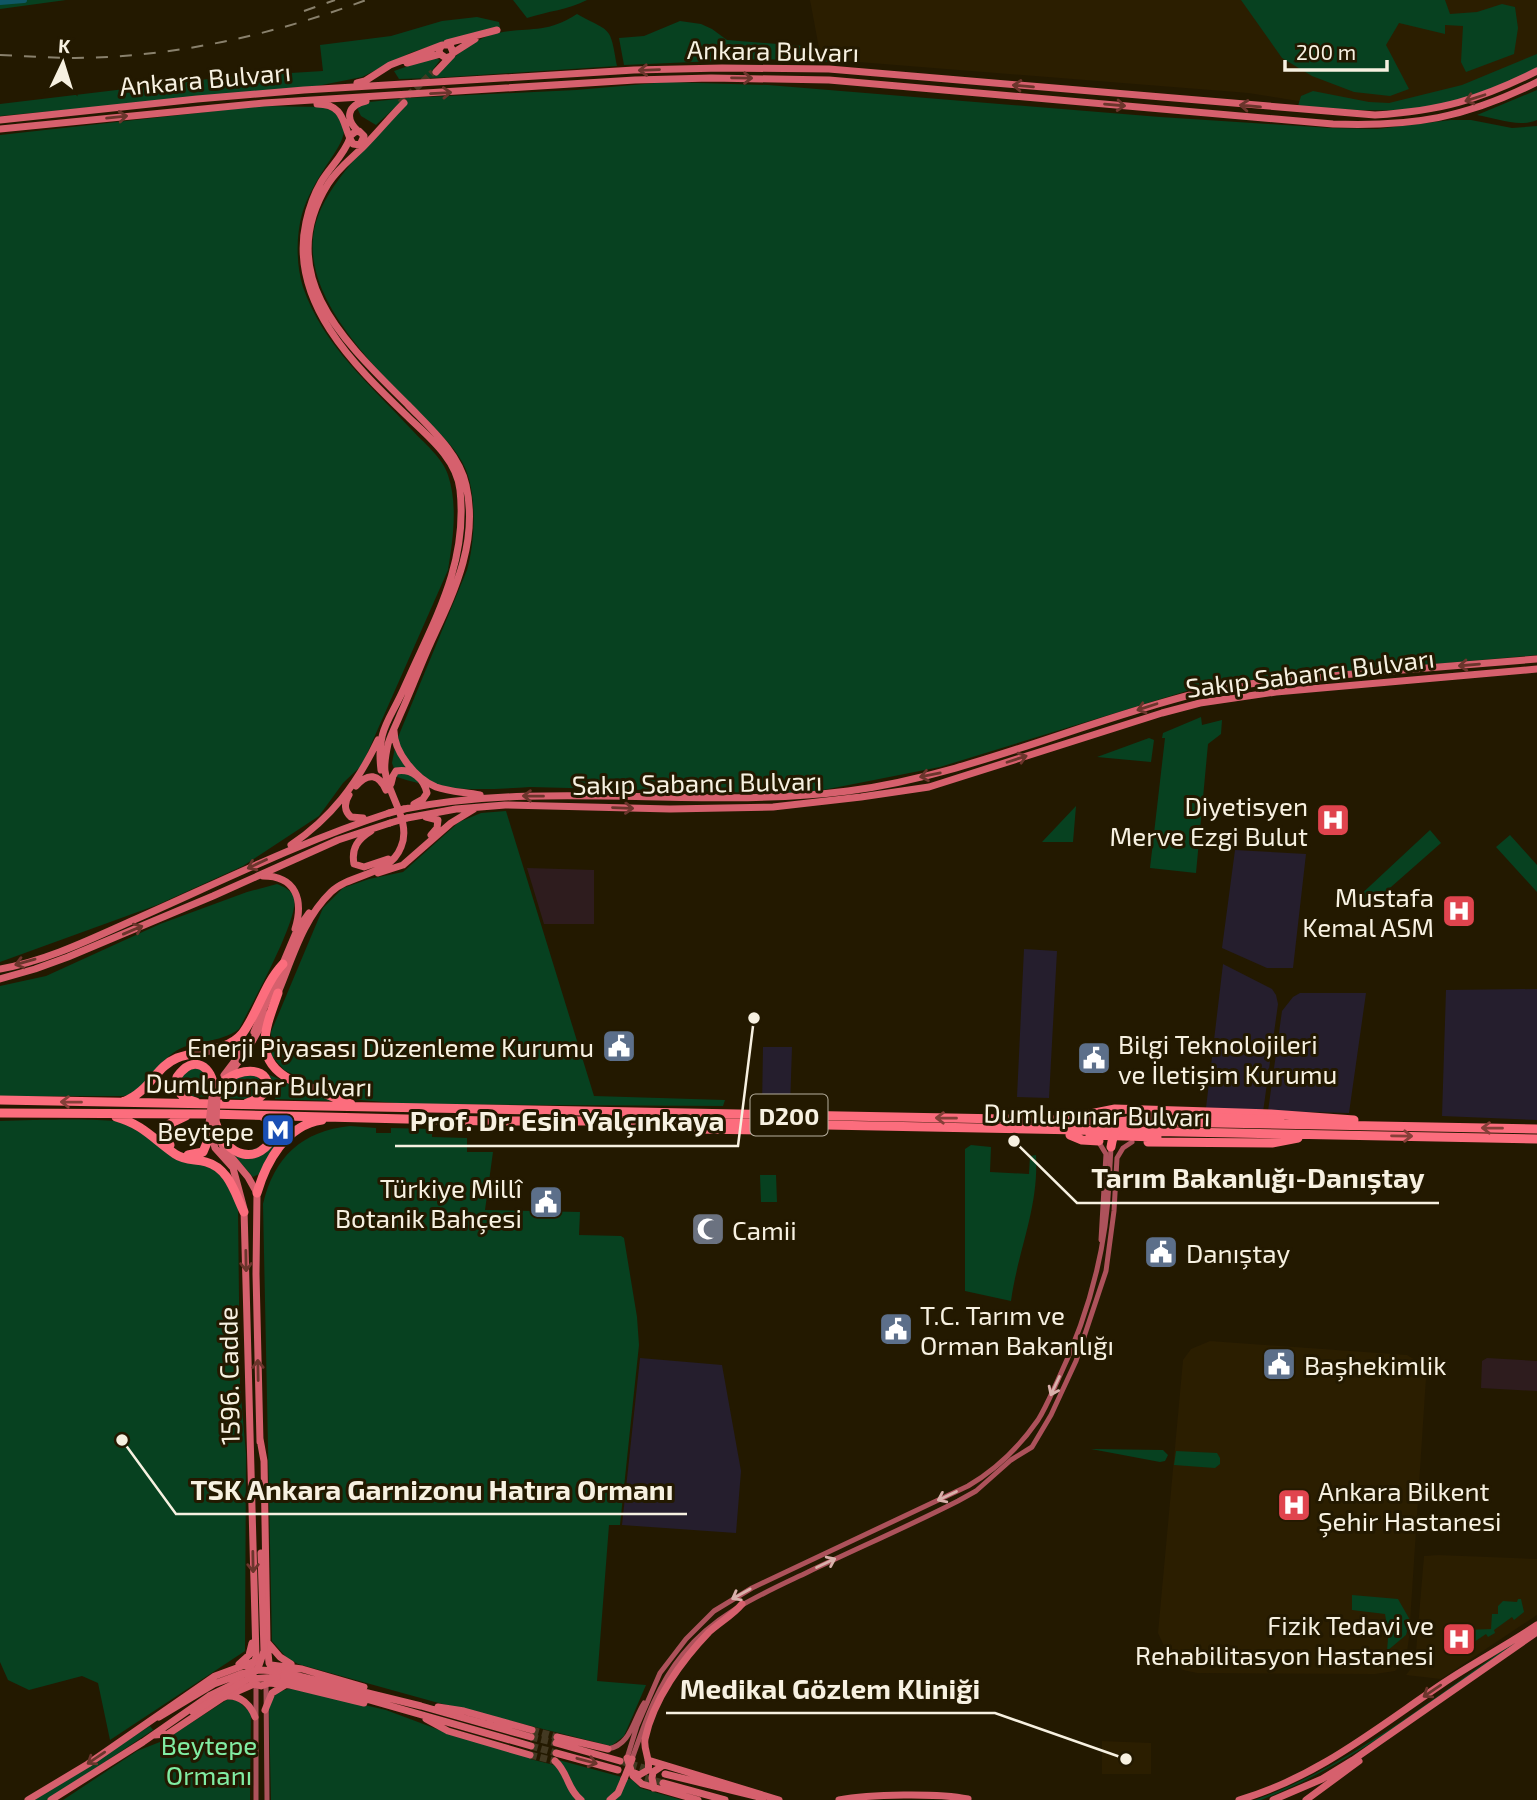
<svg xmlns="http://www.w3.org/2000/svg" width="1537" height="1800" font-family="'Exo 2',sans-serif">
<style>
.commercial{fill:#251e2d}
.built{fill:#2b1e00}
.education{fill:#2e1c1e}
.green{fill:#074120}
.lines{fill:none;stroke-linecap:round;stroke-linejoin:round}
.river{stroke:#0f5765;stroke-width:6}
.primary-tunnel{stroke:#433922;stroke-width:7;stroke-dasharray:7 3.5;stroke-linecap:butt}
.secondary{stroke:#ad525b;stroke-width:5}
.primary{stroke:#d6606d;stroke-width:7}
.highway{stroke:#fc6d7d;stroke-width:9}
.rail{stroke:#89816c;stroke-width:2;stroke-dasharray:12 12;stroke-linecap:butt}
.secondary-bridge{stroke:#ad525b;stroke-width:5}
.primary-bridge{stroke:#d6606d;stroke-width:7}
.highway-bridge{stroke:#fc6d7d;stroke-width:9}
.oneway{stroke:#6b352c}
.oneway2{stroke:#853f38}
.oneway3{stroke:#d9b1ab}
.labels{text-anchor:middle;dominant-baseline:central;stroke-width:6;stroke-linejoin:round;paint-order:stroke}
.shield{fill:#231900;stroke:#b7b09e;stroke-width:2}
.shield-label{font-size:24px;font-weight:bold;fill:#f7f1e1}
.street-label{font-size:26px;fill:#f7f1e1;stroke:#231900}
.poi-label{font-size:26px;fill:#f7f1e1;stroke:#231900;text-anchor:end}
.park-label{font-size:26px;fill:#81eda3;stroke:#231900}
.leader{fill:none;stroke:#f7f1e1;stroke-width:2.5}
.callout-dot{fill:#f7f1e1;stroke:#231900;stroke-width:2.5}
.callout-label{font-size:28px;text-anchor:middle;font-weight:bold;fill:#f7f1e1;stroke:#231900;stroke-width:6;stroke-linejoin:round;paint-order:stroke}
</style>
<rect width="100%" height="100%" fill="#231900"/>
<path class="commercial" d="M1235 850 1306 854 1293 968H1267L1222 948Z
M1024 949 1057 951 1049 1098 1017 1097Z
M1223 964 1272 989 1276 995 1278 1004 1263 1112 1206 1108Z
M1537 989V1120L1442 1116 1446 990Z
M1300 993H1366L1349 1113 1268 1111 1282 1011 1293 997Z
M763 1047H792L790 1108H762Z
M640 1358 722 1365 741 1471 736 1533 622 1525Z"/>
<path class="built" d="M810 0H1537V59L1510 76 1395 108 1311 103 1248 93 821 59Z
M1210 1341 1407 1355 1420 1363 1426 1378 1409 1638 1406 1659 1395 1671 1375 1674 1197 1673 1183 1670 1169 1657 1158 1633 1183 1360 1191 1349Z
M1438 1555 1537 1559V1615L1441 1679 1406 1675 1415 1663 1424 1556Z
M1102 1741 1151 1743V1774H1102Z"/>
<path class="education" d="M527 868 594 870V924H544Z
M1487 1358 1537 1361V1391L1481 1388 1482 1361Z"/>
<path class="green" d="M0 0H66L0 9Z
M513 0H587C568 10 548 11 527 18Z
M1241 0H1445L1450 14 1477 12 1502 4 1515 7 1518 28 1514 54 1466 72 1461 62 1463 26 1445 25V34L1399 23 1386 45 1409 89 1390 96 1354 92 1312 76 1282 58Z
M577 14C611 33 610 24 617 66L434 78 399 79 394 71 434 57 440 60 432 71 439 72C455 56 474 38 498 33 531 26 544 35 577 14Z
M477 17 499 22 500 27 449 40 410 53 362 77 317 86 0 116V104L225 77 323 71 320 45 391 36 442 21Z
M680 21 701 24 712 29 727 40 803 46 807 51 829 55 831 62 762 59 624 65 619 38 644 36Z
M1537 54V68C1500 86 1460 103 1418 108 1379 113 1338 109 1298 106L1301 96 1313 91 1369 102 1389 103 1462 85Z
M667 82 768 85 1160 117 1330 128 1377 129 1451 120H1471L1512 128 1537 126V655L1243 681 1190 690 940 767 803 794 530 787C485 790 440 792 397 777L392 763 396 742 467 570C475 542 477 498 466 470 457 448 439 433 423 417 377 368 290 291 318 216 334 175 376 137 405 103H400L376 125 361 116 357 108 369 102 407 98 576 90Z
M1537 90V120C1519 128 1496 118 1477 115Z
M260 106 323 107C361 120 339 146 326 166 317 180 307 197 302 214 296 236 296 265 303 287 323 346 371 385 412 430 423 442 443 458 448 475 458 505 453 539 448 570L362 765 343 783 319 816 243 866 157 905 0 962V135Z
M1201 717 1202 725 1222 720 1221 734 1208 744 1196 873 1150 868 1165 738H1162L1163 733Z
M1149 738 1154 740 1151 762 1097 757Z
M1076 806 1073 842H1042Z
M506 811 594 1096 725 1100 723 1106 408 1104 360 1100 329 1092 284 1070 272 1056 271 1032 323 908 343 888 369 879 403 872 459 822 481 813Z
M1430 830 1441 843 1366 909 1356 899Z
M1510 835 1537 865V892L1496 847Z
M277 884C284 887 290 889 294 897 301 916 250 1007 239 1029 220 1044 192 1039 173 1053 155 1066 146 1090 124 1096H0V986L46 976 160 924 247 892Z
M202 1068 212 1082 210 1097 189 1096 181 1091 180 1076 187 1069Z
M245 1074 258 1077 263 1088 253 1099 220 1098 229 1081Z
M267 1074 331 1100 332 1101 275 1099V1095H267Z
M33 1120C56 1120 122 1117 140 1127 152 1134 161 1148 174 1154 207 1168 230 1167 238 1209L240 1385 246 1454 245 1651 110 1740 98 1683 82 1676 29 1690 8 1680 0 1662V1121Z
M273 1122H283L284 1125H297L259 1174 253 1177 232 1153 239 1154 271 1143Z
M350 1126 376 1128V1133H391V1128L432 1129V1137L467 1138V1152H493L485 1210 580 1212 579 1235 621 1236 624 1238 637 1317 639 1345 620 1525H609L597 1681 646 1685 624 1736 611 1746 435 1702 298 1664 286 1657 272 1641 263 1204C274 1157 302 1131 350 1126Z
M971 1145 991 1147 990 1172 1029 1174 1030 1156 1036 1155C1039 1208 1018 1250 1011 1301L965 1291V1149Z
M760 1175H776L777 1202H761Z
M1091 1449 1163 1450 1168 1455 1165 1461 1160 1462Z
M1176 1451 1217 1453 1220 1458V1464L1215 1468 1174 1465Z
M1352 1595 1398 1599 1410 1620 1406 1635 1387 1651 1389 1626H1387L1385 1614 1352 1610Z
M1518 1599H1521L1524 1612 1514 1620 1512 1617 1494 1630 1495 1633 1488 1637 1486 1634 1465 1648 1466 1630 1491 1629 1492 1614H1498V1606L1503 1601 1517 1602Z
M1515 1642 1516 1643C1434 1699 1354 1764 1261 1800H1255C1350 1766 1432 1698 1515 1642Z
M292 1688 386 1710 442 1731 529 1756 530 1759 554 1765 555 1759 633 1780 640 1788 682 1800H271L269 1706C274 1693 279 1691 292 1688Z
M228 1699 237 1700 251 1713 250 1800H63L137 1751 165 1740Z
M150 1726 153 1730 48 1800H34Z"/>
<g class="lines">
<path class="river" d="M0 2 24 0"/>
<path class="primary-tunnel" d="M400 103 433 72
M532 1730 557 1737
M531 1737 556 1743
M531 1746 556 1753
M530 1755 555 1761
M620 1761 651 1770
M635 1775 663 1783"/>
<path class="secondary" d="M1098 1141 1106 1154 1101 1240
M266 1684 267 1800
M256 1685V1800
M608 1749C631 1745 633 1720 644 1703
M627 1758 637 1726 660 1673 686 1639 714 1611 752 1588 968 1486C995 1470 1020 1446 1038 1420 1045 1409 1051 1395 1057 1382 1087 1319 1106 1252 1109 1183
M632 1759C645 1722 658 1684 683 1654 716 1613 762 1594 808 1572 858 1548 909 1526 958 1501L976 1491 1011 1460 1032 1447 1051 1415 1076 1361 1106 1271 1114 1211 1117 1158 1123 1148 1132 1142"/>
<path class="primary" d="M447 43 497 30
M453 53 475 39
M407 63 440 54
M436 72 452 55 453 52 450 45H442L439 50 440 54 446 58 451 56
M357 83 365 81 390 65 442 45
M317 104C347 104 342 127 353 144L360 145 364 136 359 131 355 132 350 136
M0 120 197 99 304 90 634 70 722 68 829 69 1375 115C1440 111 1479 100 1537 71
M0 129 264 103 635 80 711 78 829 80 1333 124C1412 127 1466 118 1537 82
M358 131C344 118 348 105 366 101
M350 138C344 155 330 167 321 182 314 194 309 208 306 222 288 303 356 367 409 418 430 438 457 460 460 490 468 565 434 620 405 686 390 721 376 729 381 770
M394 731C394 752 416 779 436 787 450 792 465 792 480 795
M391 784 393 776 396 771C412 768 424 779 427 793L423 799 414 804
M356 786C368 772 379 774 386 790
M349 795C344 803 344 811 351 817L363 818
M404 809C551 780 701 810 848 791 969 775 1080 722 1198 693 1245 682 1293 680 1341 675 1406 670 1472 664 1537 659
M426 817 438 820 437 828 431 835
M407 818 456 809 505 805 670 809 773 807 861 797 929 787 1162 713 1200 703 1276 692 1537 669
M371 831C358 839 351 848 354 864L364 867 388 859
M291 845C331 818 357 784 378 740
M378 873 403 865 451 823 474 809
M263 876C296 876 304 900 295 929
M0 969C47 961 93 938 136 919 220 882 302 841 389 813
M0 979 35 969 68 957 213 896 338 840 390 823
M277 995C292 960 302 920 331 892 351 873 390 876 401 847 412 822 388 795 385 771 384 762 386 753 388 744 391 734 396 725 400 715 411 691 420 666 431 642 454 592 479 542 466 485 459 453 430 428 408 405 347 344 271 276 328 184 337 169 352 158 364 146 378 132 390 117 404 103
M254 1032 297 930 309 913
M224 1075 240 1054
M217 1097 225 1080 248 1049 267 1015
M209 1124 215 1148 233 1168 244 1209 256 1657C255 1664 248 1666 248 1675L254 1684 261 1686 269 1683 274 1673 269 1663 267 1642 264 1461 260 1439
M218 1135 223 1147 248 1177 257 1193 256 1274 260 1442
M267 1642 280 1657 291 1664
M239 1664 249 1655 252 1643
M271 1665 302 1669 364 1687
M278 1671 421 1706 531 1737
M277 1677 303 1681 531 1746
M269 1683 290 1685 364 1703
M227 1696C240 1695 251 1705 255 1717
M438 1707 464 1711 532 1730
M265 1710 272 1693 285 1685
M159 1717 214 1684 241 1674
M426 1719 448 1731 530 1755
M154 1735 168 1734 222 1698 254 1684
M557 1737 608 1749
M556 1743 620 1761
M556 1753 618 1770
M627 1758 633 1776 642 1784 698 1800
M648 1760 779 1800
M555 1761C568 1772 567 1789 581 1800
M630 1771 639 1775 648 1770C651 1759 643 1750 645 1739 653 1700 682 1660 709 1632 720 1622 733 1615 742 1604
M665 1774 763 1798
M663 1783 725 1800
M654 1788 652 1778 653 1772 662 1766
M28 1800 88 1764 215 1676 253 1662
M51 1800 143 1742 209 1696 242 1680
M610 1800 618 1793 624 1779
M839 1800C869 1794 939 1793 968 1799
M1239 1800C1316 1778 1377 1728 1442 1684 1473 1663 1506 1646 1537 1625
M1273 1800 1322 1779 1353 1760 1537 1632
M1306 1800 1359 1761"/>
<path class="highway" d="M278 993C266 1027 251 1059 291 1080L351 1104
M225 1080C264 1055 286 1091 247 1103
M0 1100 1537 1129
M123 1102C151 1091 155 1067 177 1058 197 1050 227 1052 242 1034 258 1013 264 984 283 964
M196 1102C182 1098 175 1092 177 1077 193 1053 213 1066 214 1090
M0 1113 208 1114 487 1121H623L1537 1139
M116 1117C144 1125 153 1139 175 1154 185 1161 195 1159 206 1162 229 1168 235 1194 244 1212
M1075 1117 1115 1109 1271 1114 1354 1120
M216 1124C225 1157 260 1168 275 1133L272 1122 262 1116
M695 1129 762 1130
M1070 1135 1082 1140 1099 1141
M1090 1135 1157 1137
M1148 1142 1272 1143 1298 1138
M170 1145 164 1137 165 1126 186 1116
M188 1155 203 1152 211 1133
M257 1193C266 1162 286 1125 322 1120"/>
<path class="rail" d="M304 11 335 0
M0 55C25 56 50 58 75 58 175 57 273 35 366 0"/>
<path class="secondary-bridge" d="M1109 1183 1111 1147"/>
<path class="primary-bridge" d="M389 813 404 809
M390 823 407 818
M209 1124 212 1097
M216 1124 217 1097
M241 1674 259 1670 278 1671
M250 1679 277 1677
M193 1712 248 1679 258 1668 264 1651 261 1553
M624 1779 632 1759"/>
<path class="highway-bridge" d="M1111 1147C1113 1131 1121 1121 1137 1117L1280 1119"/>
</g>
<defs><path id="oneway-shaft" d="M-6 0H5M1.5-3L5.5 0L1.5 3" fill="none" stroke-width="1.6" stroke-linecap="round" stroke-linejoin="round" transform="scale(1.75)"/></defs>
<g class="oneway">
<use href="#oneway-shaft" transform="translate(649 70) rotate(178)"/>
<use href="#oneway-shaft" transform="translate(742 78) rotate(1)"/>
<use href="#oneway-shaft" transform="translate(1023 86) rotate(-175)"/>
<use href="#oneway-shaft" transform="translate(441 93) rotate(-3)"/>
<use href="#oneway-shaft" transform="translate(1475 98) rotate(162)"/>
<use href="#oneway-shaft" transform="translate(1115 105) rotate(5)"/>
<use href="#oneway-shaft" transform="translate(1250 106) rotate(-175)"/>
<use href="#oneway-shaft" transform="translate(117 117) rotate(-6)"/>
<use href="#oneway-shaft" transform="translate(1469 665) rotate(175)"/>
<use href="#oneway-shaft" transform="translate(1147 707) rotate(162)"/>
<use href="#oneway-shaft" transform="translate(1017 759) rotate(-18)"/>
<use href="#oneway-shaft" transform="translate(930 775) rotate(169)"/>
<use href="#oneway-shaft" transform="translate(533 796) rotate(-179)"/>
<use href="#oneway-shaft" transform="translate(623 808) rotate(2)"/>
<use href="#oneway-shaft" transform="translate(257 864) rotate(155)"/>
<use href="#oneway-shaft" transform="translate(133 930) rotate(-23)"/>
<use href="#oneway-shaft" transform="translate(25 962) rotate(164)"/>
<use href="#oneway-shaft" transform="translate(246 1261) rotate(89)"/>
<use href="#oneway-shaft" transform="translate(258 1370) rotate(-91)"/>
<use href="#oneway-shaft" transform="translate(253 1562) rotate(89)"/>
<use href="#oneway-shaft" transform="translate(1432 1691) rotate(146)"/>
<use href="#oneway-shaft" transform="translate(96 1758) rotate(146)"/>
<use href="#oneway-shaft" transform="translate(587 1761) rotate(15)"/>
</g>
<g class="oneway2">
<use href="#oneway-shaft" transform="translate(71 1102) rotate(-179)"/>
<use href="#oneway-shaft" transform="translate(946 1118) rotate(-179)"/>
<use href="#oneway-shaft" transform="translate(1492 1128) rotate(-179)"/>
<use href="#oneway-shaft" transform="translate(1402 1136) rotate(1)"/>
</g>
<g class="oneway3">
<use href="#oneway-shaft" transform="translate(1055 1386) rotate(115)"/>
<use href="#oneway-shaft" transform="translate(947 1496) rotate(155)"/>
<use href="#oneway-shaft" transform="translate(826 1563) rotate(-25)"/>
<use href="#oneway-shaft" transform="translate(741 1594) rotate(151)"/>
</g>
<defs>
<g id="hospital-square" transform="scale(1.75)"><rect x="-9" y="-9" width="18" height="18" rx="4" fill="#e0444e" stroke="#231900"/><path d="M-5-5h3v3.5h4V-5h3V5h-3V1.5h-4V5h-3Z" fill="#fff"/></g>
<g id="civic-square" transform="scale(1.75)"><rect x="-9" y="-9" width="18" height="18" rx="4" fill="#5c6f8a" stroke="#231900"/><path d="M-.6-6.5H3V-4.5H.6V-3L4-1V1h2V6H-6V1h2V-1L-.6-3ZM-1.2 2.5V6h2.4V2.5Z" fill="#fff"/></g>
<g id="metro-square" transform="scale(1.75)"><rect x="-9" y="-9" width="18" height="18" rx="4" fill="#1a4fb4" stroke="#231900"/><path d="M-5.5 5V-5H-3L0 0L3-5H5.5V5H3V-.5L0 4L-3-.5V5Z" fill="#fff"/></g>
<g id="mosque-square" transform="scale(1.75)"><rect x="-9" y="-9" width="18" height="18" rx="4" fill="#6b7280" stroke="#231900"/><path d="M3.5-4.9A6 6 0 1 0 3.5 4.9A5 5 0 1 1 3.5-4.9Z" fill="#fff"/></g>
</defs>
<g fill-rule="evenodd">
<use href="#hospital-square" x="1333" y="820"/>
<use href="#hospital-square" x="1459" y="911"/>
<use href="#civic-square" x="619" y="1046"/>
<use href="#civic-square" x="1094" y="1058"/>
<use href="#metro-square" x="278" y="1130"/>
<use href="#civic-square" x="546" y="1202"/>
<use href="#mosque-square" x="708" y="1229"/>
<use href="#civic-square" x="1161" y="1252"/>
<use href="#civic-square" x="896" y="1329"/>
<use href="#civic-square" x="1279" y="1364"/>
<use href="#hospital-square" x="1294" y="1505"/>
<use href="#hospital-square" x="1459" y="1639"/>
</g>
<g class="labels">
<rect class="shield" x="750.5" y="1094.5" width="77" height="41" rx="5"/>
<g class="shield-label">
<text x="789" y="1115">D200</text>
</g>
<g class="street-label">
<text transform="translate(773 50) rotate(1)">Ankara Bulvarı</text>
<text transform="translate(205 78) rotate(-5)">Ankara Bulvarı</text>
<text transform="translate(1310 672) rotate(-7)">Sakıp Sabancı Bulvarı</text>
<text transform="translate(697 782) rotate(-1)">Sakıp Sabancı Bulvarı</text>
<text transform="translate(259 1084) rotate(1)">Dumlupınar Bulvarı</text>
<text transform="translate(1097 1114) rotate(1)">Dumlupınar Bulvarı</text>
<text transform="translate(228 1376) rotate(-91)">1596. Cadde</text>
</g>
<g class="poi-label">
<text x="1308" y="805">Diyetisyen<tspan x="1308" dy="30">Merve Ezgi Bulut</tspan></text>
<text x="1434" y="896">Mustafa<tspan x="1434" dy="30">Kemal ASM</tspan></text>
<text x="1118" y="1043" text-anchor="start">Bilgi Teknolojileri<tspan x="1118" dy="30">ve İletişim Kurumu</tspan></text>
<text x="594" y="1046">Enerji Piyasası Düzenleme Kurumu</text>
<text x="254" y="1130">Beytepe</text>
<text x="522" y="1187">Türkiye Millî<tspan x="522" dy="30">Botanik Bahçesi</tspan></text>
<text x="732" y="1229" text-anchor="start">Camii</text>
<text x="1186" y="1252" text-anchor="start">Danıştay</text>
<text x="920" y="1314" text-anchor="start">T.C. Tarım ve<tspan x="920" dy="30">Orman Bakanlığı</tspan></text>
<text x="1304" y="1364" text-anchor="start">Başhekimlik</text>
<text x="1318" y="1490" text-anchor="start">Ankara Bilkent<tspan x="1318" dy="30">Şehir Hastanesi</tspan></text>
<text x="1434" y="1624">Fizik Tedavi ve<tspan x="1434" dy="30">Rehabilitasyon Hastanesi</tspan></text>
</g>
<g class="park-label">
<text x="209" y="1744">Beytepe<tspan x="209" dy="30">Ormanı</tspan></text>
</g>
</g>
<path class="leader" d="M754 1018L738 1146H395M1014 1141L1077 1203H1439M122 1440L176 1514H687M1126 1759L995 1713H666"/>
<g class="callout-dot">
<circle cx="754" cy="1018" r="7"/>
<circle cx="1014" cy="1141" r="7"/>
<circle cx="122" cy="1440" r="7"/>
<circle cx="1126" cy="1759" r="7"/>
</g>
<g class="callout-label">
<text x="567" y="1131">Prof. Dr. Esin Yalçınkaya</text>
<text x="1258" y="1188">Tarım Bakanlığı-Danıştay</text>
<text x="432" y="1500">TSK Ankara Garnizonu Hatıra Ormanı</text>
<text x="830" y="1699">Medikal Gözlem Kliniği</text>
</g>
<g transform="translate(63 63) rotate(4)" stroke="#231900" stroke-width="5" paint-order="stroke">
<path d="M0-5L12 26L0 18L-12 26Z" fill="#f7f1e1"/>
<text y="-10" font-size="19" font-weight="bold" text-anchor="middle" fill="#f7f1e1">K</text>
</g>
<path d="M1285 60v10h102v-10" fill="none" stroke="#f7f1e1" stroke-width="3.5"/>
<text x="1296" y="60" font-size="21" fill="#f7f1e1" stroke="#231900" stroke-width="5" paint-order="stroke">200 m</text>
</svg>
